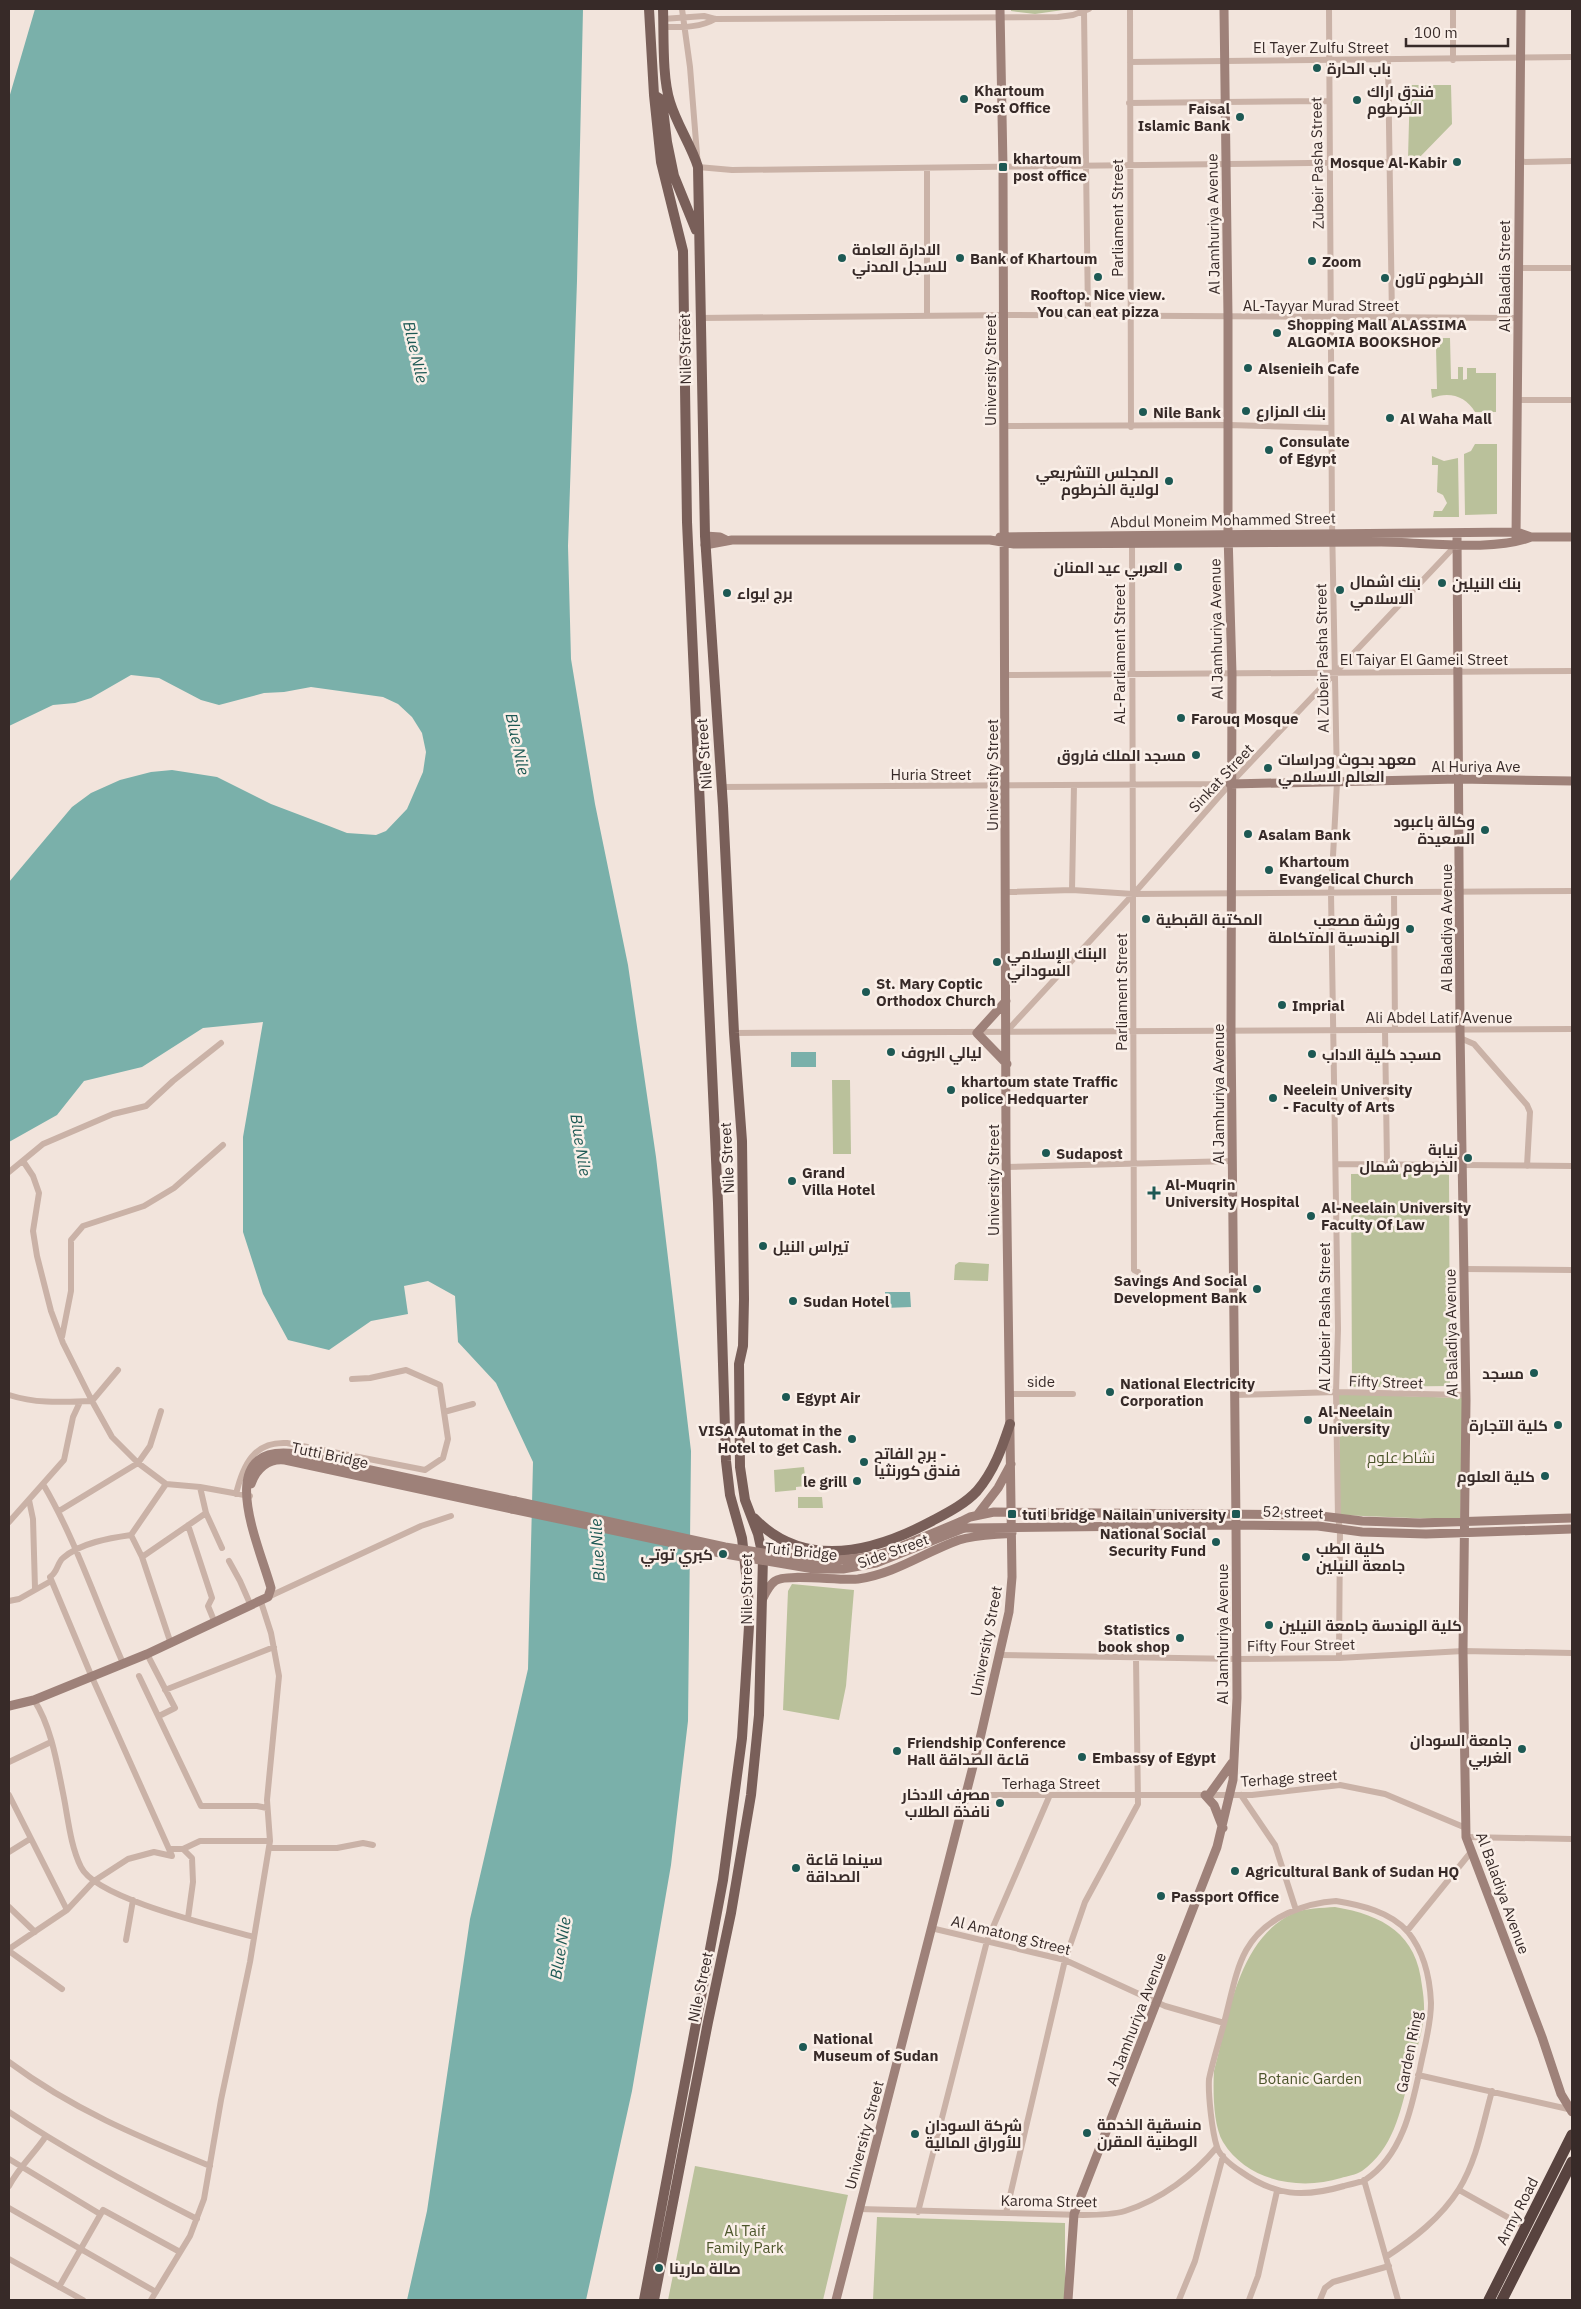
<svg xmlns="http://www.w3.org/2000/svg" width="1581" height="2309" font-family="'IBM Plex Sans',Cairo,sans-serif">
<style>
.green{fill:#bac19b}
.water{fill:#7ab0aa}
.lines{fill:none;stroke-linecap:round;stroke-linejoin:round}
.street{stroke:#cab2a7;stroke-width:6}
.secondary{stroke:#9e8179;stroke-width:9}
.primary{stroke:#795f59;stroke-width:10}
.highway{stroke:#58433f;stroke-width:11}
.secondary-bridge{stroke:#9e8179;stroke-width:9}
.poi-dot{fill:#1d5954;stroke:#faefe8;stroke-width:2}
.labels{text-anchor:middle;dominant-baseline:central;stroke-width:5;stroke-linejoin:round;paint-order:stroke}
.street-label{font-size:15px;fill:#372a28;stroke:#faefe8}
.poi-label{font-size:15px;font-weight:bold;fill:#372a28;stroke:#faefe8;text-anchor:start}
.park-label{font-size:15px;fill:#4c552b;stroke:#faefe8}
.water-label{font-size:16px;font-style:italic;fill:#1d5954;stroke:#faefe8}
</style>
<rect width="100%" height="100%" fill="#f2e4dc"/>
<path class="green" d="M1011 9H1070L1035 14 1011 11Z
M1410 85H1451L1452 124 1416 161 1408 158Z
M1440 338H1450L1451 379H1458V367H1463V380L1467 379V368H1476V373H1496V412H1475C1466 396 1449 391 1432 398L1431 389H1437L1436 348 1440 347Z
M1475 444H1497V514L1465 515 1464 454 1471 451Z
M1432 456 1444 461 1458 458 1459 517H1433L1434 511H1442L1447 503 1443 495 1437 492 1438 465H1432Z
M832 1080H850L851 1154H833Z
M1449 1173 1450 1386 1352 1387 1351 1174Z
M959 1262 989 1264 988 1281 954 1280 955 1265Z
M1339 1394 1464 1398 1460 1520 1340 1515Z
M804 1467 806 1486 796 1487V1490L775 1492 774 1470Z
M798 1497H822L823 1508H798Z
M792 1584 854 1590 846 1686 839 1720 783 1710 788 1591Z
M1335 1907C1383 1915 1417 1934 1422 1986 1424 1998 1425 2011 1423 2023 1420 2042 1413 2060 1409 2078 1400 2113 1393 2149 1362 2171 1356 2175 1347 2176 1341 2178 1299 2191 1247 2181 1223 2142 1213 2125 1213 2090 1214 2071 1228 2018 1238 1938 1294 1913 1306 1908 1322 1908 1335 1907Z
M695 2166 848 2195 823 2300H668Z
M877 2217 1065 2223V2300H873Z"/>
<path class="water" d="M35 9H583L577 281 568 546 571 659 595 804 628 965 656 1157 691 1451 688 1721 671 1865 632 2091 586 2300H407L427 2211 470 1919 528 1669 533 1462 496 1383 458 1342 455 1296 428 1281 404 1286 408 1314 371 1321 329 1350 288 1340 263 1294 243 1232V1137L263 1022 203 1028 142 1067 84 1081 57 1115 9 1142V882L72 807 91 793 120 780 151 772 172 770 217 777 271 804 329 826 347 833 376 835 386 831 407 809 423 772 426 752 422 733 412 717 398 704 383 697 311 687 284 692 264 693 219 705 201 700 159 678 131 675 91 698 75 703 53 705 9 726V98Z
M791 1052H816V1067H791Z
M885 1292H910L911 1307 885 1308Z"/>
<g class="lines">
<path class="street" d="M682 9 690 67 698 167 732 170 1389 162
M1130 9 1131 427
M1329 9 1332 523 1337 782 1331 893 1338 1329 1336 1392 1338 1518 1340 1529 1339 1658
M1453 9V60
M1084 11 1088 315
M663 19 704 16 715 19 1058 17 1073 15 1089 9
M664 27C680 27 700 28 715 19
M1388 61 1392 318
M1130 62 1572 57
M1129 103 1328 101
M1518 162 1572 161
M927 168V315
M1518 268H1572
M699 318 1011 315 1517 318
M1518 400H1572
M1004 426 1229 425 1331 428
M1132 541 1134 1270 1138 1272
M1005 675 1572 671
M721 787 1230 784
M1072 890 1074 785
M1006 892 1072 890 1133 894 1572 891
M1394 892 1395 1030
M1385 1030 1387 1164
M1006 1032 1137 890 1230 784 1457 544
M734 1033 1572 1029
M1460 1038 1474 1044 1527 1105 1530 1112 1527 1166
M23 1161 33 1176 39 1193 33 1231 37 1256 51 1311 63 1343 92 1401 118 1370
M1336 1164 1572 1166
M1006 1167 1232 1161
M9 1172 43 1144 113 1114 146 1106 173 1081 221 1043
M1464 1269 1572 1270
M62 1337 71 1291V1240L83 1226 144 1206 174 1188 223 1145
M1010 1394H1073
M9 1395C37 1404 63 1402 92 1401L112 1437 138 1463 166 1484
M1234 1395 1336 1392 1465 1395
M444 1412 473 1404
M43 1484C75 1538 97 1605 123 1663
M200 1487 206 1513 222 1548
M236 1494C243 1465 254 1441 287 1443L425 1470 443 1458 448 1439 440 1385 406 1370 370 1378 352 1379
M29 1500 33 1519 35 1588
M59 1511 138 1463 150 1446 161 1411
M9 1522 64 1460 73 1417 80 1402
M188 1525 212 1598 208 1606 215 1623
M131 1535 142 1557 171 1644
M142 1557 206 1513
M229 1561 240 1581 251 1606
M268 1597 421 1526 451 1516
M9 1601 19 1599 51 1581
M147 1654 175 1708 159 1716
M1000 1655 1237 1659 1339 1658 1463 1651 1572 1653
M139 1676 201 1806H257L267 1808
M165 1690 274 1647
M34 1700C51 1726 57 1763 63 1793 68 1817 70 1845 81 1867 96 1899 219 1927 254 1937
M9 1762 51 1742
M9 1795 67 1910
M965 1795H1252L1340 1785 1385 1794 1466 1828
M1241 1795 1275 1845 1296 1910
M1466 1837 1572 1839
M269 1848H337L363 1843 373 1845
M169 1849 91 1675 50 1577C58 1572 57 1563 63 1558 80 1543 110 1538 131 1535L166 1484 200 1487 250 1496
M183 1849 192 1858 193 1882 188 1918
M9 1852 30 1839
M1336 1901C1361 1905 1391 1912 1408 1932 1424 1952 1430 1978 1431 2003 1431 2022 1426 2041 1422 2059 1413 2101 1405 2154 1365 2180 1359 2183 1350 2184 1344 2186 1303 2198 1275 2196 1240 2171 1231 2165 1220 2157 1217 2147 1212 2132 1208 2094 1209 2079 1213 2060 1219 2042 1224 2023 1237 1975 1238 1936 1288 1913 1304 1906 1318 1902 1336 1901Z
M9 1907 35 1932
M931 1928 1065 1960 1165 2006 1224 2023
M1407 1931 1471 1852
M126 1940 133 1900
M9 1949 67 1910 94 1881 128 1859 154 1852 172 1856 169 1849H183L200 1841H270
M9 1951 62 1989
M9 2062C72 2109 137 2136 210 2166
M1418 2075 1568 2109
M9 2112C69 2152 132 2186 197 2219
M9 2159 100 2214
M1364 2180 1398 2300
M9 2186C19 2167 34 2154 46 2136
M1459 2190 1525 2227
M9 2208 156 2292
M859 2209 1083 2215C1097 2215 1112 2215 1125 2211 1160 2200 1194 2175 1217 2147
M918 2212 987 1941 1049 1797
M1006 2213 1065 1960 1085 1902 1138 1804 1136 1658
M1386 2257C1413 2239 1441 2218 1459 2189 1477 2160 1483 2123 1492 2091
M9 2259 83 2300
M59 2287 103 2210 180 2252
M151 2300 190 2236 204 2199 221 2100 250 1962 270 1841 267 1800 279 1676 271 1633 261 1602
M1179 2300 1195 2261 1223 2156
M1249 2300 1258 2276 1277 2191
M1320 2300 1325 2288 1333 2282 1389 2266"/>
<path class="secondary" d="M1457 533 1460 1030 1466 1400 1463 1651 1466 1837 1542 2037 1561 2094 1572 2112
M705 536 720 537 726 540
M1000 537 1517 532 1531 537H1572
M1516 538 1521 9
M705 545 732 540H990L1014 544C1136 544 1259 542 1381 542 1423 542 1495 552 1531 537
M1230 784 1459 779 1572 781
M1006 1001 977 1033 1007 1064
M251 1484C256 1469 268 1458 285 1460L512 1509
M978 1514 998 1488 1011 1464
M960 1522 970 1517 994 1512 1313 1515 1362 1521 1420 1523 1572 1518
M964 1528 1236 1525 1318 1526 1362 1532 1426 1534 1572 1529
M762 1600C765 1594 769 1585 775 1581 785 1573 840 1581 858 1579 895 1574 925 1552 959 1540 976 1535 994 1535 1012 1533
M9 1706 34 1700 147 1654 268 1597 271 1588C260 1547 210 1442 296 1454L515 1501
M1205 1795 1214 1805 1223 1828
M1209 1795 1232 1763
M836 2300 979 1743 1009 1612 1012 1577 1006 1154 1003 167 1000 9
M1068 2300 1074 2214 1217 1847 1233 1780 1237 1698 1236 1525 1231 1031 1232 674 1228 534V317L1224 9"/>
<path class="primary" d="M654 95 662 100 667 142 674 176 696 230
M754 1518C805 1571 874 1552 932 1521 947 1513 965 1504 977 1491 994 1471 1002 1448 1010 1424
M644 2300 723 1880 742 1738 749 1626 748 1591 742 1538 730 1495 726 1461 718 1203 687 522 683 251 661 162 654 95 649 9
M654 2300 708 2022 731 1913 751 1795 759 1715 763 1557 758 1534 745 1500 740 1467 739 1364 743 1346 744 1299 742 1141 734 1033 723 806 705 536 698 167C691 145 677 125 670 102 662 77 664 36 663 9"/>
<path class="highway" d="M1489 2300 1572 2135
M1502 2300 1572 2162"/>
<path class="secondary-bridge" d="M515 1501 725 1547 820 1562 869 1557 890 1551 960 1522
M512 1509 725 1554 814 1569H843L876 1563 964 1528"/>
</g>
<g class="poi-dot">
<circle cx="1317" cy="68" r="5"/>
<circle cx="964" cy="99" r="5"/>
<circle cx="1357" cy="100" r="5"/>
<circle cx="1240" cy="117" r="5"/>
<circle cx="1457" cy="162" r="5"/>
<rect x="998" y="162" width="10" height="10" rx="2.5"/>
<circle cx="842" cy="258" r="5"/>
<circle cx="960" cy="258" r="5"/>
<circle cx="1312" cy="261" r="5"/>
<circle cx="1098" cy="277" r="5"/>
<circle cx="1385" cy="278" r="5"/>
<circle cx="1277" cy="333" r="5"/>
<circle cx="1248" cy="368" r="5"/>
<circle cx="1246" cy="411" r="5"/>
<circle cx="1143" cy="412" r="5"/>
<circle cx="1390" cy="418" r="5"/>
<circle cx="1269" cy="450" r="5"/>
<circle cx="1169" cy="481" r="5"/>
<circle cx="1178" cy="567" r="5"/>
<circle cx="1442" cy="583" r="5"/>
<circle cx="1340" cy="590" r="5"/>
<circle cx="727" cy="593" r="5"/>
<circle cx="1181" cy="718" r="5"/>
<circle cx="1196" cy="755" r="5"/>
<circle cx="1268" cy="768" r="5"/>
<circle cx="1485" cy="830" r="5"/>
<circle cx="1248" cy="834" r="5"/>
<circle cx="1269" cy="870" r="5"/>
<circle cx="1146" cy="919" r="5"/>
<circle cx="1410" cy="929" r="5"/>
<circle cx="997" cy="962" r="5"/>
<circle cx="866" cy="992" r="5"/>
<circle cx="1282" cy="1005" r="5"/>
<circle cx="891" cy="1052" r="5"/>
<circle cx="1312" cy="1054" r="5"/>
<circle cx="951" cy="1090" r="5"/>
<circle cx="1273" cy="1098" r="5"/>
<circle cx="1046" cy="1153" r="5"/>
<circle cx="1468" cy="1158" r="5"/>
<circle cx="792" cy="1181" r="5"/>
<path d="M1151.5 1185.5h5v5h5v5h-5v5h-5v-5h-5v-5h5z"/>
<circle cx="1311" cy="1216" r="5"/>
<circle cx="763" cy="1246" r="5"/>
<circle cx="1257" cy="1289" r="5"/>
<circle cx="793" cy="1301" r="5"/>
<circle cx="1534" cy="1373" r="5"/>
<circle cx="1110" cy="1392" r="5"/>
<circle cx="786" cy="1397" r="5"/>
<circle cx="1308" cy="1420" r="5"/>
<circle cx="1558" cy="1425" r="5"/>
<circle cx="852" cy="1439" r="5"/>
<circle cx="864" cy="1462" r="5"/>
<circle cx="1545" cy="1476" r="5"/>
<circle cx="857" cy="1481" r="5"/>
<rect x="1007" y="1509" width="10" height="10" rx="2.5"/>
<rect x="1231" y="1509" width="10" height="10" rx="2.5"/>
<circle cx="1216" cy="1542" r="5"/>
<circle cx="723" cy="1554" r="5"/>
<circle cx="1306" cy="1557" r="5"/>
<circle cx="1269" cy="1625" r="5"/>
<circle cx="1180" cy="1638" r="5"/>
<circle cx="1522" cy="1749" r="5"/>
<circle cx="897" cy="1751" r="5"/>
<circle cx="1082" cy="1757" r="5"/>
<circle cx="1000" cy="1803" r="5"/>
<circle cx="796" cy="1868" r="5"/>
<circle cx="1235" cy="1871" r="5"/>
<circle cx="1161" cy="1896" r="5"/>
<circle cx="803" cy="2047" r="5"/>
<circle cx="1087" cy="2133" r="5"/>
<circle cx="915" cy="2134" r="5"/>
<circle cx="659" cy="2268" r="5"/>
</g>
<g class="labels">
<g class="street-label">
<text x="1321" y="47">El Tayer Zulfu Street</text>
<text transform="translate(1317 163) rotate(-91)">Zubeir Pasha Street</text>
<text transform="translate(1117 218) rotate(-90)">Parliament Street</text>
<text transform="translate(1213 224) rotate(-91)">Al Jamhuriya Avenue</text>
<text transform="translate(1504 276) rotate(-90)">Al Baladia Street</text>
<text x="1321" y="305">AL-Tayyar Murad Street</text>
<text transform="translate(685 349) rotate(-91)">Nile Street</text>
<text transform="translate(990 370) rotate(-90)">University Street</text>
<text transform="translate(1223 520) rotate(-1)">Abdul Moneim Mohammed Street</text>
<text transform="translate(1216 629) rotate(-91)">Al Jamhuriya Avenue</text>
<text transform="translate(1119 654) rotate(-90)">AL-Parliament Street</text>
<text transform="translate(1322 658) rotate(-91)">Al Zubeir Pasha Street</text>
<text x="1424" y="659">El Taiyar El Gameil Street</text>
<text transform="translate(704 754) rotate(-94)">Nile Street</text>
<text x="1476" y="766">Al Huriya Ave</text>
<text x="931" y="774">Huria Street</text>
<text transform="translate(992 775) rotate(-90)">University Street</text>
<text transform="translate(1221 778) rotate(-47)">Sinkat Street</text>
<text transform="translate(1446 928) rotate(-90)">Al Baladiya Avenue</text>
<text transform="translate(1121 992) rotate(-90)">Parliament Street</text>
<text x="1439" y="1017">Ali Abdel Latif Avenue</text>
<text transform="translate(1218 1094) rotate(-90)">Al Jamhuriya Avenue</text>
<text transform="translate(727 1158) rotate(-93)">Nile Street</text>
<text transform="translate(993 1180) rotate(-90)">University Street</text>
<text transform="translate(1324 1317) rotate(-90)">Al Zubeir Pasha Street</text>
<text transform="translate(1451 1333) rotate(-91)">Al Baladiya Avenue</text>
<text x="1041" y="1381">side</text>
<text transform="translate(1386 1382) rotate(2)">Fifty Street</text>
<text transform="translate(330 1455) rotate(12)">Tutti Bridge</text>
<text transform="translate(1293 1512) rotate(2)">52 street</text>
<text transform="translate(801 1551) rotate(6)">Tuti Bridge</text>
<text transform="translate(893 1551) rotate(-20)">Side Street</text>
<text transform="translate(746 1589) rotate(-90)">Nile Street</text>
<text transform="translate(1222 1634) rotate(-90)">Al Jamhuriya Avenue</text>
<text transform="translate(986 1641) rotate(-79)">University Street</text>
<text transform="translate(1301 1645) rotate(-1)">Fifty Four Street</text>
<text transform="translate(1289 1778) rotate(-4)">Terhage street</text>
<text x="1051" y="1783">Terhaga Street</text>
<text transform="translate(1503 1893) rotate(70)">Al Baladiya Avenue</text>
<text transform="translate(1011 1935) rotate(14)">Al Amatong Street</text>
<text transform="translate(700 1987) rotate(-78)">Nile Street</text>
<text transform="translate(1136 2019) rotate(-69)">Al Jamhuriya Avenue</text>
<text transform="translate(1409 2052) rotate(-79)">Garden Ring</text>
<text transform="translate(864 2135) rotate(-75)">University Street</text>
<text transform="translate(1049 2201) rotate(1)">Karoma Street</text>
<text transform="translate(1517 2211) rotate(-63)">Army Road</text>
</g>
<g class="poi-label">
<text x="1327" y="68">باب الحارة</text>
<text x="974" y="90">Khartoum<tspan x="974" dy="17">Post Office</tspan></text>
<text x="1367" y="91">فندق اراك<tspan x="1367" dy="17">الخرطوم</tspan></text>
<text x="1230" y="108" text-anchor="end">Faisal<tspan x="1230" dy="17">Islamic Bank</tspan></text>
<text x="1013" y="158">khartoum<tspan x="1013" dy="17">post office</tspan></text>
<text x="1447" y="162" text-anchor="end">Mosque Al-Kabir</text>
<text x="852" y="249">الادارة العامة<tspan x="852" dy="17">للسجل المدني</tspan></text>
<text x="970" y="258">Bank of Khartoum</text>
<text x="1322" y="261">Zoom</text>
<text x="1395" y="278">الخرطوم تاون</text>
<text x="1098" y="294" text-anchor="middle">Rooftop. Nice view.<tspan x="1098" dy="17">You can eat pizza</tspan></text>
<text x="1287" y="324">Shopping Mall ALASSIMA<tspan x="1287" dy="17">ALGOMIA BOOKSHOP</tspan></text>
<text x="1258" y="368">Alsenieih Cafe</text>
<text x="1256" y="411">بنك المزارع</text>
<text x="1153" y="412">Nile Bank</text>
<text x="1400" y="418">Al Waha Mall</text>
<text x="1279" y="441">Consulate<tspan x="1279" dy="17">of Egypt</tspan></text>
<text x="1159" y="472" text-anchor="end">المجلس التشريعي<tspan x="1159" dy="17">لولاية الخرطوم</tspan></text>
<text x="1168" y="567" text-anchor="end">العربي عيد المنان</text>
<text x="1350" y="581">بنك اشمال<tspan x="1350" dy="17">الاسلامي</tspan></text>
<text x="1452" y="583">بنك النيلين</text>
<text x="737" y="593">برج ايواء</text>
<text x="1191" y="718">Farouq Mosque</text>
<text x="1186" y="755" text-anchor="end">مسجد الملك فاروق</text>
<text x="1278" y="759">معهد بحوث ودراسات<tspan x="1278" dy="17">العالم الاسلامي</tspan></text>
<text x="1475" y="821" text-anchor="end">وكالة باعبود<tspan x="1475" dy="17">السعيدة</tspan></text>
<text x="1258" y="834">Asalam Bank</text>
<text x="1279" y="861">Khartoum<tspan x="1279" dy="17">Evangelical Church</tspan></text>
<text x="1156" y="919">المكتبة القبطية</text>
<text x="1400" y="920" text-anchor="end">ورشة مصعب<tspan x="1400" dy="17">الهندسية المتكاملة</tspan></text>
<text x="1007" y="953">البنك الإسلامي<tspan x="1007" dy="17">السوداني</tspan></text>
<text x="876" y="983">St. Mary Coptic<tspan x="876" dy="17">Orthodox Church</tspan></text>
<text x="1292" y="1005">Imprial</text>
<text x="901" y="1052">ليالي البروف</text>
<text x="1322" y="1054">مسجد كلية الاداب</text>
<text x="961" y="1081">khartoum state Traffic<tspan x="961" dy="17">police Hedquarter</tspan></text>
<text x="1283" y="1089">Neelein University<tspan x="1283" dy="17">- Faculty of Arts</tspan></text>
<text x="1458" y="1149" text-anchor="end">نيابة<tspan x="1458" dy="17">الخرطوم شمال</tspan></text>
<text x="1056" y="1153">Sudapost</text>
<text x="802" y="1172">Grand<tspan x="802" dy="17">Villa Hotel</tspan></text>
<text x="1165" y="1184">Al-Muqrin<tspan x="1165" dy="17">University Hospital</tspan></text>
<text x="1321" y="1207">Al-Neelain University<tspan x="1321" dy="17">Faculty Of Law</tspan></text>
<text x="773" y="1246">تيراس النيل</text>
<text x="1247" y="1280" text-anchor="end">Savings And Social<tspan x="1247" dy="17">Development Bank</tspan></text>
<text x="803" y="1301">Sudan Hotel</text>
<text x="1524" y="1373" text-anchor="end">مسجد</text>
<text x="1120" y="1383">National Electricity<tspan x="1120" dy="17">Corporation</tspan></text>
<text x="796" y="1397">Egypt Air</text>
<text x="1318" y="1411">Al-Neelain<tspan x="1318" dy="17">University</tspan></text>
<text x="1548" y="1425" text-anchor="end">كلية التجارة</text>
<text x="842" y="1430" text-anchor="end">VISA Automat in the<tspan x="842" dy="17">Hotel to get Cash.</tspan></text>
<text x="874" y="1453">برج الفاتح -<tspan x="874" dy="17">فندق كورنثيا</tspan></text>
<text x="1535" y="1476" text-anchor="end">كلية العلوم</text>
<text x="847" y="1481" text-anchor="end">le grill</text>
<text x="1022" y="1514">tuti bridge</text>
<text x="1226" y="1514" text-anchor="end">Nailain university</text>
<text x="1206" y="1533" text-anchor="end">National Social<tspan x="1206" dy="17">Security Fund</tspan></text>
<text x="1316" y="1548">كلية الطب<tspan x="1316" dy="17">جامعة النيلين</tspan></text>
<text x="713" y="1554" text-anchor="end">كبري توتي</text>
<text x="1279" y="1625">كلية الهندسة جامعة النيلين</text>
<text x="1170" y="1629" text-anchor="end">Statistics<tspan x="1170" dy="17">book shop</tspan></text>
<text x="1512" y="1740" text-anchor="end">جامعة السودان<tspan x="1512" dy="17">الغربي</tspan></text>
<text x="907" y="1742">Friendship Conference<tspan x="907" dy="17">Hall قاعة الصداقة</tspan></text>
<text x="1092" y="1757">Embassy of Egypt</text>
<text x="990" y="1794" text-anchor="end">مصرف الادخار<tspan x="990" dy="17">نافذة الطلاب</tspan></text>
<text x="806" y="1859">سينما قاعة<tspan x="806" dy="17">الصداقة</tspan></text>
<text x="1245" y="1871">Agricultural Bank of Sudan HQ</text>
<text x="1171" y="1896">Passport Office</text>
<text x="813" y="2038">National<tspan x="813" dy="17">Museum of Sudan</tspan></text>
<text x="1097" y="2124">منسقية الخدمة<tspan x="1097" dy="17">الوطنية المقرن</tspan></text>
<text x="925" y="2125">شركة السودان<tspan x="925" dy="17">للأوراق المالية</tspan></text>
<text x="669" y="2268">صالة مارينا</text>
</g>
<g class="park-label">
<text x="1401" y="1457">نشاط علوم</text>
<text x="1310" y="2078">Botanic Garden</text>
<text x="745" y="2230">Al Taif<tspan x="745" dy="17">Family Park</tspan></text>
</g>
<g class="water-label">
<text transform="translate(416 352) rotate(77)">Blue Nile</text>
<text transform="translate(518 744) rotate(78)">Blue Nile</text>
<text transform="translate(581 1145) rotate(81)">Blue Nile</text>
<text transform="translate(597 1550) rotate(-93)">Blue Nile</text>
<text transform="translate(560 1948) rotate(-81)">Blue Nile</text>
</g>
</g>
<rect width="1581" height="2309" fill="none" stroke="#372a28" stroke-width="20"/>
<path d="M1406 38v8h102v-8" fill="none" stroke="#372a28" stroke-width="2.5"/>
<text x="1414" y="38" font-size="15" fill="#372a28" stroke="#faefe8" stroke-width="4" paint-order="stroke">100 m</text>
</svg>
